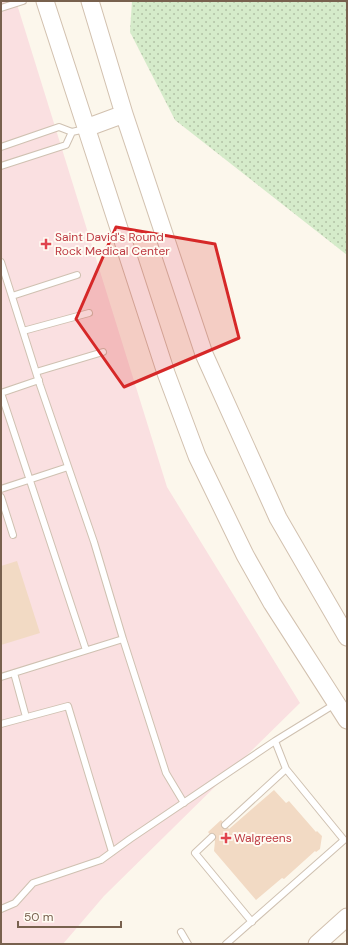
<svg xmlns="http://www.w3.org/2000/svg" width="348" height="945" font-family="'DM Sans',sans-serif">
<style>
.medical{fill:#fae0e1}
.grass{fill:url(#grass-dots)}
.building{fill:#f2dac4}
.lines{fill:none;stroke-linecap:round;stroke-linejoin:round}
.lane-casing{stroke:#cfc1b1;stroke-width:8}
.secondary-casing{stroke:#d2c1af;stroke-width:19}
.lane{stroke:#fff;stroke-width:6}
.secondary{stroke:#fff;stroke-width:17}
.marked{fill:#d62828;fill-opacity:0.2;stroke:#d62828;stroke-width:3;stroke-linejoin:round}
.health-dot{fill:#e0444e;stroke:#fffbf3;stroke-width:1.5}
.labels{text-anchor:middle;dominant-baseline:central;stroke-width:4;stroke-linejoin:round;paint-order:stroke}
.health-label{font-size:12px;fill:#be3a42;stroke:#fffbf3;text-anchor:start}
</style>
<defs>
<pattern id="grass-dots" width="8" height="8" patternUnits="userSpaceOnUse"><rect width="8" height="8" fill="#d5ebca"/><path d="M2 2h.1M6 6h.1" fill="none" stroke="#b2c2a6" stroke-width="1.8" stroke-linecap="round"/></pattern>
</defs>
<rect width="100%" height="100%" fill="#fcf7ec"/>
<path class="medical" d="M1 1H16L167 487 300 703 104 896 63 944H1Z"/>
<path class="grass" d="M132 1H347V255L175 120 130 32Z"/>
<path class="building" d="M17 561 40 633 1 645V566Z
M274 790 286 803 289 801 316 832 317 831 322 836 320 849 316 852 315 851 284 879 282 878 256 900 214 851 215 841 208 832 221 820 229 829Z"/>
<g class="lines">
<g class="lane-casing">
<path id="lane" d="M1 8 23 1
M1 147 59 127 72 132 85 129
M1 166 66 145 72 132
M1 262 40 385 94 542 123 639 1 677
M12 296 77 275
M23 331 89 313
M36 372 103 352
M1 393 86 650
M1 393 39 380
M1 489 68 467
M1 497 13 535
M123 639 166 773 184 803
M14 673 26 717
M1 724 68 706 112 852
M225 825 286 769
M212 837 195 853 252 922
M1 909 15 903 33 883 101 860 130 839 275 741
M181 932 188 944
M226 944 344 840 286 769 275 741 335 704"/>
</g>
<g class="secondary-casing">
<path id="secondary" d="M45 1 166 373 197 456 245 555 272 603 347 720
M90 1 124 114 204 354 278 518 347 637
M86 128 124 114
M317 944 347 917"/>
</g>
<use href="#lane" class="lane"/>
<use href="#secondary" class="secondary"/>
</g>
<path class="marked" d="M116 227 215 244 239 338 124 387 76 319Z"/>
<g class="health-dot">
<path d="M44 238h4v4h4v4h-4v4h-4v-4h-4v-4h4z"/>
<path d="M224 832h4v4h4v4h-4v4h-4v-4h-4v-4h4z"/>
</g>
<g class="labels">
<g class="health-label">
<text x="55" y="237">Saint David's Round<tspan x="55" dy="14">Rock Medical Center</tspan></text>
<text x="234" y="838">Walgreens</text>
</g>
</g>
<rect width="348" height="945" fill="none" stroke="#78614e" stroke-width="4"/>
<path d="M18 921v6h103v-6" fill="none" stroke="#78614e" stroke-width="2"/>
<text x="24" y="921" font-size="12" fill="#78614e" stroke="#fffbf3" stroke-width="3" paint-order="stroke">50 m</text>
</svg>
